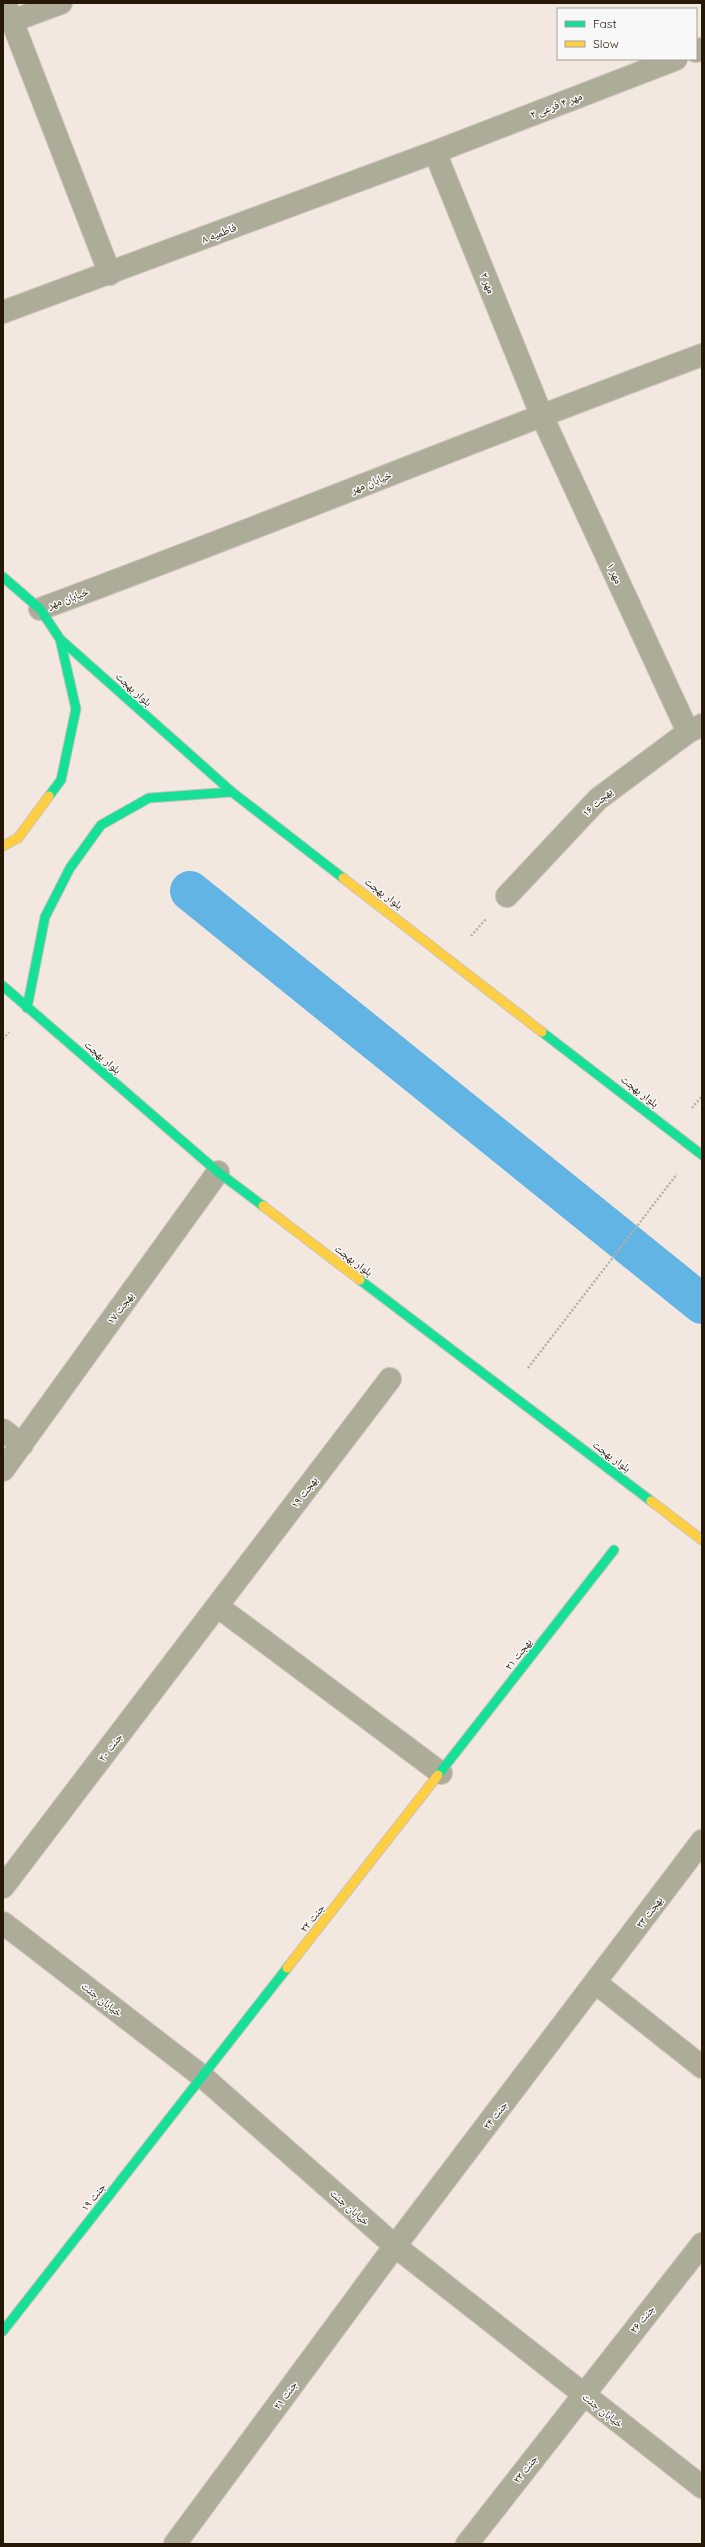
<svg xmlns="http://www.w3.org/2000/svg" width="705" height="2547" font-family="Quicksand,'Noto Naskh Arabic',sans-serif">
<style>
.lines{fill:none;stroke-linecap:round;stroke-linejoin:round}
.canal{stroke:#62b4e5;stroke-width:40}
.street-casing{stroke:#cdc2ba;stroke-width:24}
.fast-casing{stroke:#cdc2ba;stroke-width:11}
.slow-casing{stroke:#cdc2ba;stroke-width:11}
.path{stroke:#b4b1a4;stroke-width:2.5;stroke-dasharray:2 2;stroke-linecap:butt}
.street{stroke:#acac99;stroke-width:22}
.fast{stroke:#16e098;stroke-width:9}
.slow{stroke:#ffcf43;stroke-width:9}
.labels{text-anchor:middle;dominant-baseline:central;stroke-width:3;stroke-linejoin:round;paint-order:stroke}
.street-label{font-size:11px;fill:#271707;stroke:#f8f8f8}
</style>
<rect width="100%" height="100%" fill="#f3e8df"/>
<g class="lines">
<path class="canal" d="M190 891 702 1304"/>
<g class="street-casing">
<path id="street" d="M5 3 110 274
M12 21 61 3
M696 51 702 49
M435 152 541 414 688 732
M3 312 435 152 676 59
M40 609C262 527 480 437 702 355
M507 896 598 799 688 732 702 725
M3 1430 22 1445
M3 1470 218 1172
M217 1606 441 1773
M3 1887 390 1379
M3 1923 203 2077 395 2246 702 2487
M596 1983 702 2067
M175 2544 395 2246 702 1841
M467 2544 702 2244"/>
</g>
<g class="fast-casing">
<path id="fast" d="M3 577 40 609 60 639 76 709 61 780 49 796
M60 639 232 792 343 878
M3 986 218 1172 263 1206
M27 1008 45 917 70 868 101 825 149 798 232 792
M542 1032 702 1155
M360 1280 651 1501
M438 1775 614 1550
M3 2331 287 1968"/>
</g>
<g class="slow-casing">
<path id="slow" d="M3 846 18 838 49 796
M343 878 542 1032
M263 1206 360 1280
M651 1501 702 1540
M287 1968 438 1775"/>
</g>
<path class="path" d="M471 936 486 919
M3 1039 9 1032
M692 1108 702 1096
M528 1368 677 1174"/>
<use href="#street" class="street"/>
<use href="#fast" class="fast"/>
<use href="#slow" class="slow"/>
</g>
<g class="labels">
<g class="street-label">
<text transform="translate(556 105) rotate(-21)">مهر ۴ فرعی ۲</text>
<text transform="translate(219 233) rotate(-21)">فاطمیه ۸</text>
<text transform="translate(488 283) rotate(68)">مهر ۲</text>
<text transform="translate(371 482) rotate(-22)">خیابان مهر</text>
<text transform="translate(615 573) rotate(65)">مهر ۱</text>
<text transform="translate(68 598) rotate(-20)">خیابان مهر</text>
<text transform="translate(134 689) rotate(42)">بلوار بهجت</text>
<text transform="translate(597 802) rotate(-42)">بهجت ۱۶</text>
<text transform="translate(384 893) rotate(37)">بلوار بهجت</text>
<text transform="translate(103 1057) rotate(41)">بلوار بهجت</text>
<text transform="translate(640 1091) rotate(38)">بلوار بهجت</text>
<text transform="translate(354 1260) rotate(37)">بلوار بهجت</text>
<text transform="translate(120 1308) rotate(-54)">بهجت ۱۷</text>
<text transform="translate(612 1456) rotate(37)">بلوار بهجت</text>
<text transform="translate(304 1492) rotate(-53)">بهجت ۱۹</text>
<text transform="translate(518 1654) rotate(-52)">بهجت ۲۱</text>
<text transform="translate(110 1747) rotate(-53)">جنت ۲۰</text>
<text transform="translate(649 1912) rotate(-53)">بهجت ۲۳</text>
<text transform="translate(312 1918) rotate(-52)">جنت ۲۲</text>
<text transform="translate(102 1999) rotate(38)">خیابان جنت</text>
<text transform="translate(495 2115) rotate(-53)">جنت ۲۴</text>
<text transform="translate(93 2197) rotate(-52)">جنت ۱۹</text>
<text transform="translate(350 2207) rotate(41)">خیابان جنت</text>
<text transform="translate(642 2319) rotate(-51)">جنت ۲۶</text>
<text transform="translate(285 2395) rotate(-54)">جنت ۲۱</text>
<text transform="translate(603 2410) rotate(38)">خیابان جنت</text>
<text transform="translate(525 2469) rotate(-52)">جنت ۲۳</text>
</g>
</g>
<rect width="705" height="2547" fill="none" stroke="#271707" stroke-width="8"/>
<rect x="557" y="8" width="140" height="52" fill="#f8f8f8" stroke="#a49e98"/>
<rect x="565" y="21" width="20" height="6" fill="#16e098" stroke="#a49e98"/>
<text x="593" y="28" font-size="12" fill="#271707">Fast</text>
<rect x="565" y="41" width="20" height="6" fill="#ffcf43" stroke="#a49e98"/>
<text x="593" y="48" font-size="12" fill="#271707">Slow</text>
</svg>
